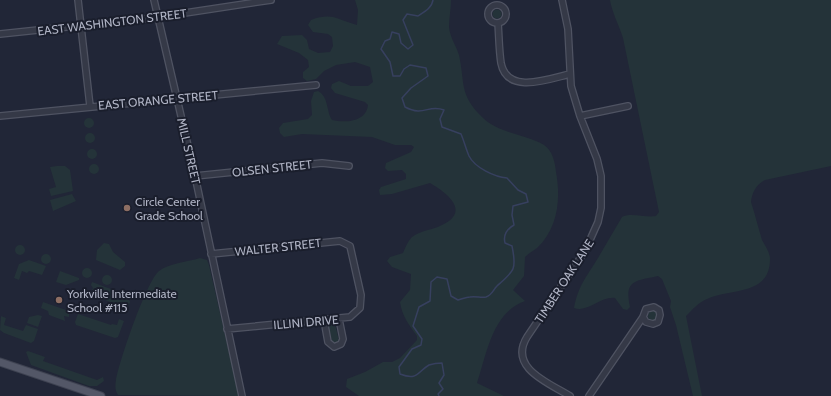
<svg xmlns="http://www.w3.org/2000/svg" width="831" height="396" font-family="Cabin,sans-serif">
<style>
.green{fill:#243339}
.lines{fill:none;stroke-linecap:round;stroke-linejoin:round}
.stream{stroke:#37405f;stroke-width:1.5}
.minor-casing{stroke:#4f5362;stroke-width:8}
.major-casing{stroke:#3e4251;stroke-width:9}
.minor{stroke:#353947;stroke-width:5.5}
.major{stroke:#535767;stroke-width:7}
.education-dot{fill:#8d6e63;stroke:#1a1e2c;stroke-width:1.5}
.labels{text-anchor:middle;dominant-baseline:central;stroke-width:4;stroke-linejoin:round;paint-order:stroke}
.street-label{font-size:12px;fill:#afb3c4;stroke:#1a1e2c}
.poi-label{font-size:12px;fill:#afb3c4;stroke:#1a1e2c;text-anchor:start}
</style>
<rect width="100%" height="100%" fill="#212637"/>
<path class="green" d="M355 0H451C451 9 449 18 449 27 450 38 456 45 459 55 465 82 459 94 481 116 498 134 526 134 544 145 553 151 555 163 556 172 561 199 558 228 537 248 533 251 529 253 525 257L524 276 513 290 525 301C492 313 487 353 477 383L504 396H359L346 387 347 379 365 372 383 362H392L400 358 417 340V336C409 325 402 316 400 302L410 290 411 274 392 267 387 261 390 257 403 253C405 248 408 241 412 237 421 230 433 230 442 225 471 211 447 193 430 183L392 194 380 195 379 190 381 187 406 179V174L402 170 388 171 385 168 386 163 411 152 414 147 411 145H395L372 137 302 134 284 137 280 133 279 128 283 123 308 119 312 115 311 101 314 92 318 91C329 97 326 111 332 120 346 123 366 122 368 105L365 102 335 93 331 88 332 84 339 81 351 86H368L373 82 370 67 355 62 336 65 324 71 316 79 307 81 303 78V72L309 67 308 60 299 53 277 44 282 36 302 35 307 40 309 49 318 53 330 52 333 46 332 37 328 34 313 32 308 25 311 20C333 12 337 20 357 25L358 10Z
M610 0H831V166L765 180C757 184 752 192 751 202 755 214 758 227 762 240 765 246 770 252 770 259 770 296 731 288 707 299 698 303 693 309 686 316L702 396H693L676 325 670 307 671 301 662 279 658 276C635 281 624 280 630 307L627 310 623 309 615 298C600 296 589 313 574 308 578 286 587 276 598 258 606 244 614 231 622 217 631 212 645 218 656 216L659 212 623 38C619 25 612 13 610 0Z
M492.5 14a4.5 4.5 0 1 1 9 0a4.5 4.5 0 1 1-9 0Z
M84 123a5 5 0 1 1 10 0a5 5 0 1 1-10 0Z
M85 138a5 5 0 1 1 10 0a5 5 0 1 1-10 0Z
M87 154a5 5 0 1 1 10 0a5 5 0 1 1-10 0Z
M89 169a5 5 0 1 1 10 0a5 5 0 1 1-10 0Z
M57 166H65L70 170 73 191 51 196 49 189 56 187 50 167Z
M72 194 76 201 53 211 50 200Z
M104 243 109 244 113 252 125 262V266L120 270 96 260 97 250Z
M15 250a5 5 0 1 1 10 0a5 5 0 1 1-10 0Z
M41 259a5 5 0 1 1 10 0a5 5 0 1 1-10 0Z
M200 258 207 260 209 265 239 396 118 395C115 390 115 386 116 380 119 362 146 282 159 271 169 263 188 262 200 258Z
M29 260 46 266 42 275 29 271 27 273 22 271 19 280 14 278 19 264Z
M82 273a5 5 0 1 1 10 0a5 5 0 1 1-10 0Z
M60 271 79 278V280L66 285 56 282Z
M102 280a5 5 0 1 1 10 0a5 5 0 1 1-10 0Z
M92 282 127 295 130 302 127 310 123 309V307L90 294 93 288 91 285Z
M43 302 69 311V317L64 316 65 321 49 315 48 311 41 308Z
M648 316a5 5 0 1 1 10 0a5 5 0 1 1-10 0Z
M78 314 111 325 112 324 117 325 119 319 124 321 118 337 115 338 76 325 75 322Z
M38 315 42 316 38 327 27 323 29 317Z
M1 316 6 318 4 325 23 331 26 325 38 329 34 341 31 343 4 333 0 330Z
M331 323 335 325 339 340 335 344 332 342 329 327Z
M28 351 45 357 43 361 97 380 103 377 104 381 97 386H89L31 365 26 352Z"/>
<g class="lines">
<path class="stream" d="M433 0C432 8 424 12 418 16L407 14 403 20 413 45 408 49 401 43 399 34 392 32 390 39 385 41 381 49 390 62 393 76H400L404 69 410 65 426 68 428 76 411 88 402 98 405 107C424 117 428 104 444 110L440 119 442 127 461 134C464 141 466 149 469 156 475 168 495 177 507 178L518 190 526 194 528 202 513 206 512 215 514 225C507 229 503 235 505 243L512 246C517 270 514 271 497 286 493 290 492 295 486 297 481 298 476 296 470 297 466 297 462 299 458 300L451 296 447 279 437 277 431 282 430 301 419 307 413 326 422 339 421 345 412 349 399 367 400 374C418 381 417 372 429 365 432 364 438 363 442 363L444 375 439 383 443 389 438 394 439 396"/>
<g class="minor-casing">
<path id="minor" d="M78 0 90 106
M154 0 195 176 242 396
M562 0 568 29 571 86 580 116 597 159 601 176V208L598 222 585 251 527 337C508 368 549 383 570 396
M488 14a9 9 0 1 1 18 0a9 9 0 1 1-18 0Z
M498 23C499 36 499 50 501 63 507 95 549 79 570 74
M0 34 152 18 271 0
M0 116 316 85
M580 116 628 106
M195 176 322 163 349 166
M211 254 340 241 350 246 361 295 360 308 350 317 227 329
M324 320 328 342 334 347 341 344 343 339 339 319
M589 396 643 317 646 309 654 307 659 310 660 315 658 322 653 324 646 322 643 317"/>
</g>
<g class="major-casing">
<path id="major" d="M0 362 101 396"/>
</g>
<use href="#minor" class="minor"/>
<use href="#major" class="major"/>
</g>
<g class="education-dot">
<circle cx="127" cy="208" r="4"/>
<circle cx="59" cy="300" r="4"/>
</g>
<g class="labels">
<g class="street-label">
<text transform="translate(112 22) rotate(-7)">EAST WASHINGTON STREET</text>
<text transform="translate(158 100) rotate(-5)">EAST ORANGE STREET</text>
<text transform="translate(189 151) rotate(77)">MILL STREET</text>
<text transform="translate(272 168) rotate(-6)">OLSEN STREET</text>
<text transform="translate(278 247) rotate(-6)">WALTER STREET</text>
<text transform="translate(564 281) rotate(-57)">TIMBER OAK LANE</text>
<text transform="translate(306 322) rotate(-5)">ILLINI DRIVE</text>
</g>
<g class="poi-label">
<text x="135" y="201">Circle Center<tspan x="135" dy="14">Grade School</tspan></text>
<text x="67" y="293">Yorkville Intermediate<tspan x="67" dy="14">School #115</tspan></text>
</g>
</g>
</svg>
